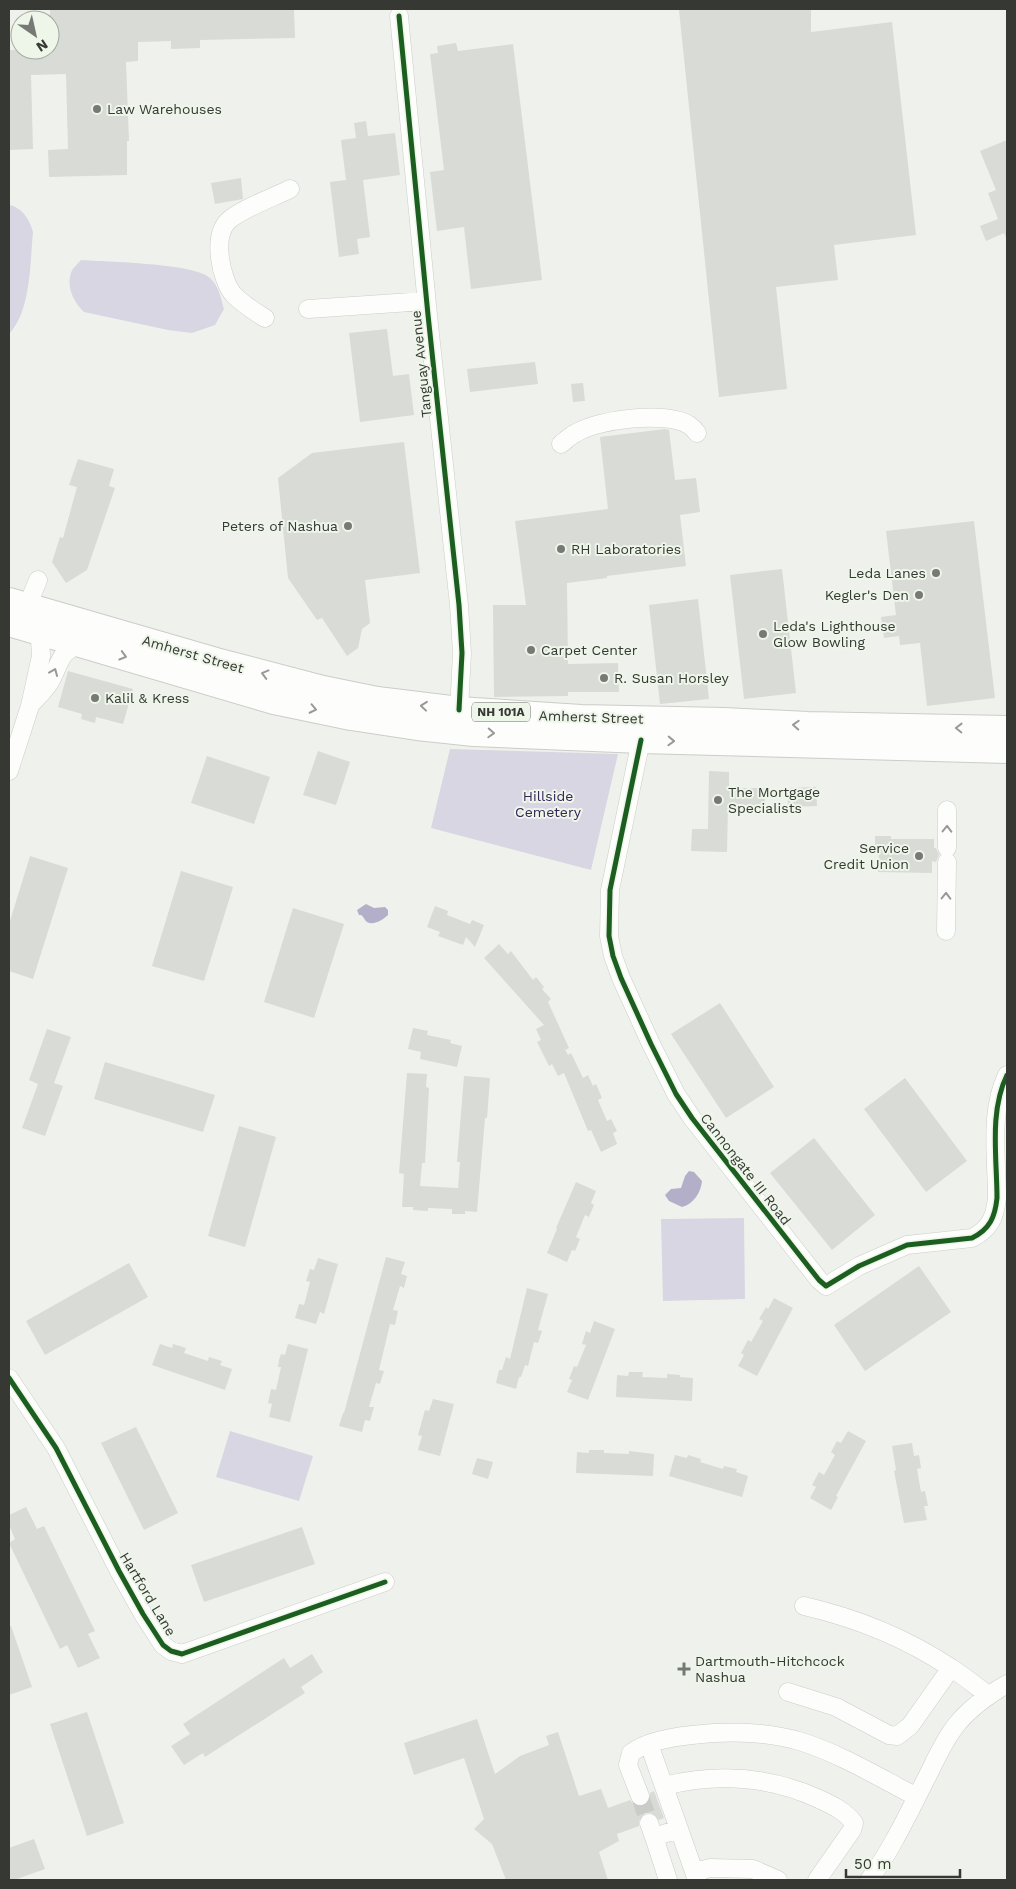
<svg xmlns="http://www.w3.org/2000/svg" width="1016" height="1889" font-family="'Work Sans',sans-serif">
<style>
.green{fill:#d8d6e2}
.water{fill:#b4afc9}
.building{fill:#d8dbd6}
.lines{fill:none;stroke-linecap:round;stroke-linejoin:round}
.minor-tunnel{stroke:#cacdc7;stroke-width:18;stroke-dasharray:18 9;stroke-linecap:butt}
.minor-casing{stroke:#cbcdc8;stroke-width:19}
.highway-casing{stroke:#cbcdc8;stroke-width:28}
.minor{stroke:#fdfdfc;stroke-width:18}
.highway{stroke:#fdfdfc;stroke-width:26}
.cycleway-casing{stroke:#eef5e9;stroke-width:8}
.cycleway{stroke:#1b5e20;stroke-width:5}
.oneway{stroke:#999a98}
.poi-dot{fill:#767974;stroke:#eef5e9;stroke-width:2}
.labels{text-anchor:middle;dominant-baseline:central;stroke-width:4;stroke-linejoin:round;paint-order:stroke}
.shield{fill:#eef5e9;stroke:#6c716a;stroke-width:1}
.shield-label{font-size:12px;font-weight:bold;fill:#353833}
.poi-label{font-size:14px;fill:#353833;stroke:#eef5e9;text-anchor:start}
.street-label{font-size:14px;fill:#353833;stroke:#eef5e9}
.park-label{font-size:14px;fill:#352458;stroke:#eef5e9}
</style>
<rect width="100%" height="100%" fill="#eff2ec"/>
<path class="green" d="M9 205C22 207 30 220 33 232 30 263 31 311 9 334Z
M81 260C106 262 195 263 210 278 219 286 221 299 224 309L215 325 192 333 168 330 84 312C74 303 66 287 71 273 72 268 78 264 81 260Z
M450 749 618 754 591 870 431 828Z
M744 1218 745 1299 663 1301 661 1219Z
M230 1431 313 1456 299 1501 216 1477Z"/>
<path class="water" d="M366 904 374 908 385 907 388 910V915C384 919 374 926 367 922 365 921 364 917 361 915H359L357 910Z
M689 1171 694 1172 702 1181C701 1192 694 1204 682 1207L669 1201 665 1195 671 1189 681 1188 685 1176Z"/>
<path class="building" d="M50 9H294L295 38 200 40V48L171 49V41L138 42V61L126 62 129 141H127V175L49 177 48 150 68 149 66 74 31 75 33 149 9 150V50H50Z
M698 9H811V32L892 22 916 235 834 245 838 280 776 287 787 389 719 397 679 10Z
M456 43 458 51 513 44 542 280 471 289 464 227 437 231 430 172 444 170 430 54 438 53 437 46Z
M366 121 368 136 395 133 400 175 363 180 370 237 357 239 359 254 339 257 330 182 346 180 341 140 356 138 354 123Z
M1007 140V240L1004 233 986 241 980 226 998 219 988 193 996 190 980 151Z
M241 178 243 199 215 204 211 183Z
M387 329 393 376 409 374 414 415 360 422 349 333Z
M535 362 538 384 470 392 467 369Z
M583 383 585 401 573 402 571 384Z
M665 429 669 430 675 480 696 478 700 512 680 515 686 566 607 576V578L567 583 568 664 618 663 619 692H568V696L494 697 493 605H526L515 521 608 509 600 437Z
M404 442 420 573 365 580 370 623 362 629 358 648 347 656 322 618 317 620 288 578 278 478 312 453Z
M78 459 114 469 109 486 115 488 87 570 66 583 52 562 60 537 63 538 77 487 69 485Z
M974 521 995 698 927 706 920 643 900 645 899 636 884 638 881 617 896 615 886 531Z
M782 569 796 693 744 699 730 575Z
M698 599 709 699 660 704 649 605Z
M68 671 133 689 123 724 96 717 95 723 81 719 82 714 58 707Z
M318 751 350 762 336 805 303 795Z
M207 756 270 777 254 824 191 803Z
M709 771 729 772V788H765V805L728 806 727 852 691 851 692 829H708Z
M816 787 817 806 788 807 787 788Z
M875 836H891V839H934V848H936L939 855 936 862 932 861V873L878 872 879 850 875 849Z
M30 856 68 868 33 979 9 971V924Z
M181 871 233 887 204 981 152 966Z
M435 906 448 911 447 915 470 924 472 920 484 925 475 947 466 937 463 945 438 936 440 932 427 927Z
M293 908 344 924 314 1018 264 1002Z
M499 944 508 954 511 951 533 980 536 977 544 987 542 989 551 999 548 1002 569 1048 566 1050 564 1048 568 1055 571 1053 583 1078 588 1075 593 1086 596 1084 602 1098 598 1100 607 1121 611 1119 617 1131 613 1133 617 1144 601 1152 591 1130 588 1131 564 1073 558 1076 552 1064 549 1066 537 1042 541 1040 536 1029 544 1025 484 958Z
M720 1003 774 1087 726 1118 671 1034Z
M413 1028 428 1031 427 1035 451 1040 450 1043 462 1046 457 1067 420 1059 421 1052 408 1049Z
M47 1029 71 1037 54 1083 63 1086 45 1136 22 1128 38 1084 29 1080Z
M105 1062 215 1095 203 1132 94 1099Z
M407 1073 427 1074 426 1087 429 1088 425 1163H422L420 1186 458 1188 460 1162H457L464 1076 490 1078 487 1118H485L477 1212 465 1211V1214H452V1209L428 1208V1211L413 1210V1207H402L404 1174 399 1173Z
M905 1078 967 1161 926 1192 864 1109Z
M239 1126 276 1137 245 1247 208 1236Z
M814 1138 875 1215 832 1250 770 1173Z
M576 1182 596 1191 591 1203 594 1205 589 1217 585 1215 576 1237 580 1239 575 1251 572 1250 567 1262 547 1253 557 1229 556 1228Z
M386 1257 405 1262 401 1274 407 1276 404 1288 400 1286 393 1310 398 1311 395 1325 390 1324 379 1370 384 1371 382 1377 380 1384 376 1383 369 1407H374L370 1421 365 1420 362 1432 339 1426 343 1413H344Z
M318 1258 338 1264 324 1314 320 1312 316 1324 295 1318 299 1304 304 1305 310 1282 306 1281 310 1269 314 1270Z
M129 1263 148 1297 45 1355 26 1321Z
M919 1266 951 1312 865 1371 834 1325Z
M527 1288 548 1294 538 1330 542 1331 538 1343 534 1342 528 1366 525 1365 521 1377H519L516 1389 496 1383 499 1370H502L506 1357 510 1359Z
M774 1298 793 1308 757 1376 738 1366 744 1355 741 1353 748 1340 751 1342 763 1321 759 1319 766 1307 768 1309Z
M594 1321 615 1329 588 1400 567 1392 572 1380 569 1379 574 1366 577 1367 586 1345 582 1344 586 1331 590 1333Z
M160 1344 172 1348 173 1344 186 1348 184 1353 208 1361 209 1357 222 1361 220 1365 232 1369 225 1390 152 1365Z
M288 1344 308 1349 290 1422 269 1417 272 1404 268 1403 271 1389 276 1390 281 1367H278L279 1360 281 1354 285 1355Z
M629 1372H643L642 1377 667 1378V1374L680 1375V1377L693 1378 692 1401 616 1397 617 1375 628 1376Z
M433 1399 454 1404 440 1456 418 1450 422 1436 418 1435 425 1410 429 1411Z
M136 1427 178 1513 144 1530 101 1443Z
M848 1431 866 1441 836 1496 838 1497 831 1510 810 1498 816 1487 812 1485 819 1472 824 1475 835 1455 831 1452 837 1441 841 1443Z
M912 1443 914 1456 919 1455 921 1468 917 1469 921 1492 925 1491 928 1506H924L927 1520 904 1523 894 1471 896 1470 892 1446Z
M589 1450H604V1453L629 1454V1451L654 1454 653 1476 576 1473 577 1452 589 1453Z
M675 1455 687 1458 688 1455 701 1459 700 1462 723 1469 724 1466 737 1469 736 1472 748 1476 742 1497 669 1476Z
M477 1458 493 1462 488 1479 472 1474Z
M26 1507 37 1529 44 1526 95 1631 88 1634 100 1658 78 1668 67 1645 60 1649 9 1543 15 1539 9 1525V1515Z
M302 1527 315 1564 204 1602 191 1565Z
M9 1626H11L32 1687 9 1695Z
M312 1654 323 1672 301 1687 305 1693 205 1757 203 1753 184 1765 171 1746 190 1734 183 1724 284 1658 290 1668Z
M87 1712 124 1823 87 1836 50 1724Z
M477 1719 495 1774 520 1756 549 1745 546 1736 558 1732 579 1796 601 1789 608 1808 630 1800 634 1805 639 1807 648 1803 650 1798V1793L654 1791 664 1818 659 1820 651 1813H645L639 1821V1826L617 1834 619 1841 599 1852 608 1880H506L492 1844 474 1829 484 1819 464 1758 414 1775 404 1743Z
M34 1839 45 1869 14 1880H9V1848Z"/>
<g class="lines">
<path class="minor-tunnel" d="M640 1796 649 1823"/>
<g class="minor-casing">
<path id="minor" d="M399 16 428 315 459 605 462 653 459 710
M308 309 426 301
M265 318C254 311 242 304 233 294 221 279 212 237 228 221 241 209 274 197 290 189
M561 444C566 440 570 436 576 433 599 419 665 411 689 425 692 427 695 430 697 433
M27 607 38 580
M32 703C38 697 45 690 50 682 61 663 58 651 82 644
M641 740 610 890 609 936 613 956 621 978 651 1044 676 1094 692 1118 819 1280 826 1286 859 1266 907 1245 972 1238C990 1229 995 1217 997 1198 997 1158 989 1112 1007 1075
M9 771 30 706 41 656 40 639 35 630
M947 848V810
M946 931 947 862
M9 1378 56 1448 119 1571 143 1614 163 1645 171 1651 182 1654 385 1582
M804 1606C856 1618 906 1638 951 1668 964 1676 976 1686 988 1695
M788 1692 836 1707 889 1735 897 1736 910 1726 951 1668
M649 1744 697 1880
M664 1786C717 1773 769 1776 819 1799 832 1805 845 1811 854 1823L852 1830 817 1880
M640 1796 628 1765 631 1753C647 1741 672 1737 692 1735 728 1731 765 1731 799 1741 839 1753 880 1778 917 1797
M649 1823 654 1837 679 1829
M654 1837 668 1880
M694 1872 710 1868 753 1869 778 1880
M869 1880C892 1849 909 1812 927 1777 936 1759 944 1740 957 1724 971 1707 988 1695 1007 1684"/>
</g>
<g class="highway-casing">
<path id="highway" d="M9 601 216 661 323 689 377 700 459 710 581 718 724 721 808 725 1007 729
M9 623 274 701 351 717 417 727 474 733 641 740 1007 750"/>
</g>
<use href="#minor" class="minor"/>
<use href="#highway" class="highway"/>
<g class="cycleway-casing">
<path id="cycleway" d="M399 16 428 315 459 605 462 653 459 710
M641 740 610 890 609 936 613 956 621 978 651 1044 676 1094 692 1118 819 1280 826 1286 859 1266 907 1245 972 1238C990 1229 995 1217 997 1198 997 1158 989 1112 1007 1075
M9 1378 56 1448 119 1571 143 1614 163 1645 171 1651 182 1654 385 1582"/>
</g>
<use href="#cycleway" class="cycleway"/>
</g>
<defs><path id="oneway-chevron" d="M-2-3.5L2.5 0L-2 3.5" fill="none" stroke-width="1.6" stroke-linecap="round" stroke-linejoin="round" transform="scale(1.25)"/></defs>
<g class="oneway">
<use href="#oneway-chevron" transform="translate(123 656) rotate(16)"/>
<use href="#oneway-chevron" transform="translate(54 672) rotate(-67)"/>
<use href="#oneway-chevron" transform="translate(265 674) rotate(-165)"/>
<use href="#oneway-chevron" transform="translate(424 706) rotate(-174)"/>
<use href="#oneway-chevron" transform="translate(313 709) rotate(12)"/>
<use href="#oneway-chevron" transform="translate(796 725) rotate(-177)"/>
<use href="#oneway-chevron" transform="translate(959 728) rotate(-179)"/>
<use href="#oneway-chevron" transform="translate(491 733) rotate(3)"/>
<use href="#oneway-chevron" transform="translate(671 741) rotate(2)"/>
<use href="#oneway-chevron" transform="translate(947 829) rotate(-89)"/>
<use href="#oneway-chevron" transform="translate(946 896) rotate(-89)"/>
</g>
<g class="poi-dot">
<circle cx="97" cy="109" r="5"/>
<circle cx="348" cy="526" r="5"/>
<circle cx="561" cy="549" r="5"/>
<circle cx="936" cy="573" r="5"/>
<circle cx="919" cy="595" r="5"/>
<circle cx="763" cy="634" r="5"/>
<circle cx="531" cy="650" r="5"/>
<circle cx="604" cy="678" r="5"/>
<circle cx="95" cy="698" r="5"/>
<circle cx="718" cy="800" r="5"/>
<circle cx="919" cy="856" r="5"/>
<path d="M681.5 1661.5h5v5h5v5h-5v5h-5v-5h-5v-5h5z"/>
</g>
<g class="labels">
<rect class="shield" x="472" y="702.5" width="58" height="19" rx="4"/>
<g class="shield-label">
<text x="501" y="712">NH 101A</text>
</g>
<g class="poi-label">
<text x="107" y="109">Law Warehouses</text>
<text x="338" y="526" text-anchor="end">Peters of Nashua</text>
<text x="571" y="549">RH Laboratories</text>
<text x="926" y="573" text-anchor="end">Leda Lanes</text>
<text x="909" y="595" text-anchor="end">Kegler's Den</text>
<text x="773" y="626">Leda's Lighthouse<tspan x="773" dy="16">Glow Bowling</tspan></text>
<text x="541" y="650">Carpet Center</text>
<text x="614" y="678">R. Susan Horsley</text>
<text x="105" y="698">Kalil &amp; Kress</text>
<text x="728" y="792">The Mortgage<tspan x="728" dy="16">Specialists</tspan></text>
<text x="909" y="848" text-anchor="end">Service<tspan x="909" dy="16">Credit Union</tspan></text>
<text x="695" y="1661">Dartmouth-Hitchcock<tspan x="695" dy="16">Nashua</tspan></text>
</g>
<g class="street-label">
<text transform="translate(421 364) rotate(-96)">Tanguay Avenue</text>
<text transform="translate(193 654) rotate(16)">Amherst Street</text>
<text transform="translate(591 717) rotate(2)">Amherst Street</text>
<text transform="translate(746 1169) rotate(52)">Cannongate III Road</text>
<text transform="translate(148 1594) rotate(59)">Hartford Lane</text>
</g>
<g class="park-label">
<text x="548" y="796">Hillside<tspan x="548" dy="16">Cemetery</tspan></text>
</g>
</g>
<rect width="1016" height="1889" fill="none" stroke="#353833" stroke-width="20"/>
<g transform="translate(35 35) rotate(146)"><circle r="24" fill="#eef5e9" stroke="#a4a9a0"/>
<path d="M0-4L9 19L0 12L-9 19Z" fill="#767974"/>
<text y="-8" font-size="14" font-weight="bold" text-anchor="middle" fill="#353833">N</text>
</g>
<path d="M846 1869v8h114v-8" fill="none" stroke="#353833" stroke-width="2.5"/>
<text x="854" y="1869" font-size="15" fill="#353833" stroke="#eef5e9" stroke-width="4" paint-order="stroke">50 m</text>
</svg>
